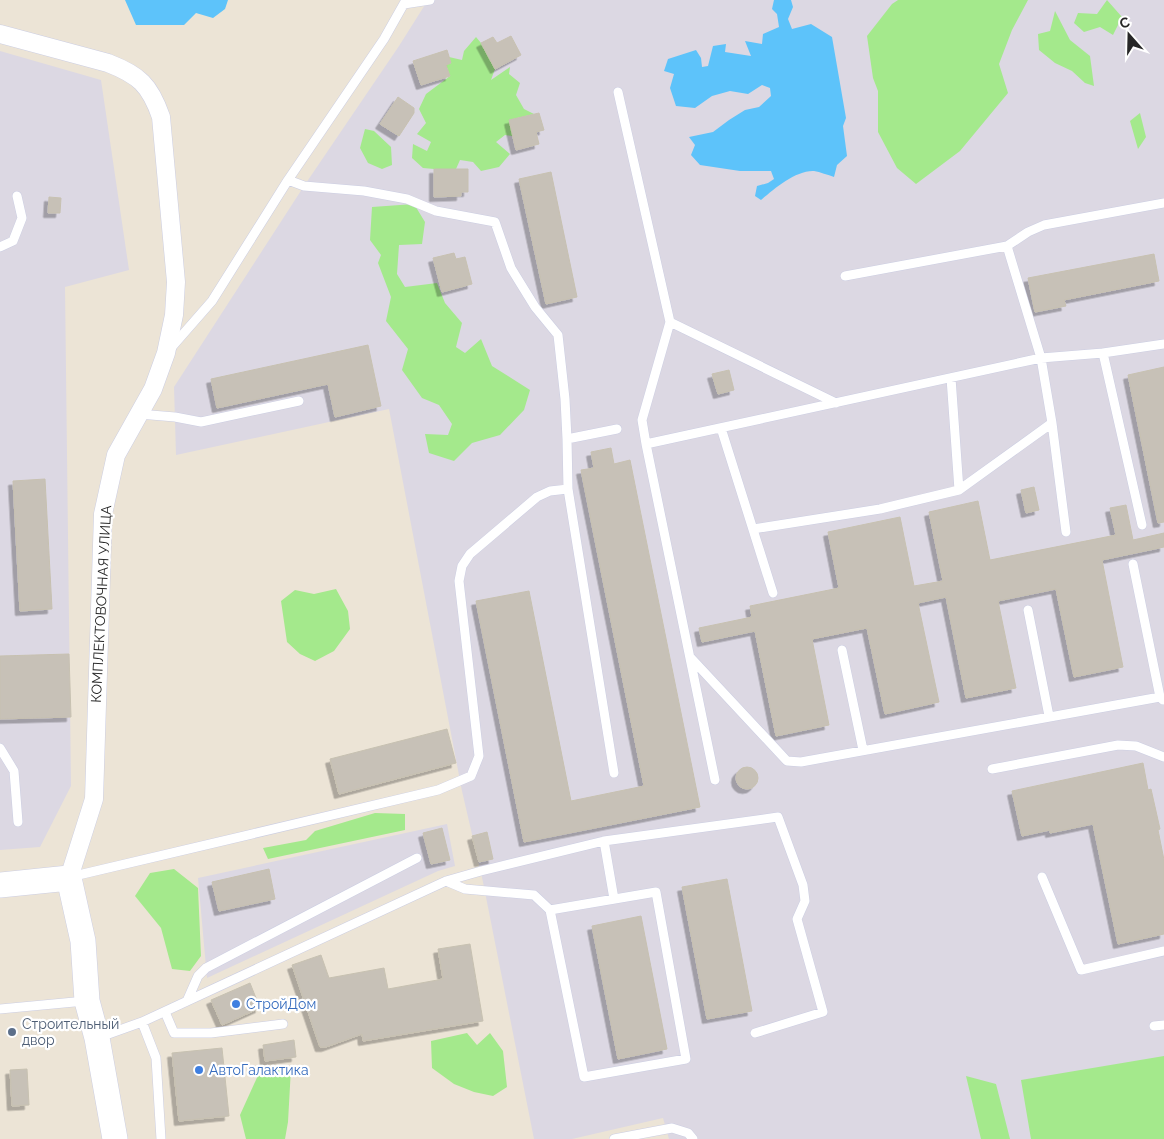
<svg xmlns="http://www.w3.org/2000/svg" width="1164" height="1139" font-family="Raleway,sans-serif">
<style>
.industrial{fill:#dcd8e3}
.green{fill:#a4e98c}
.water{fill:#5dc3fa}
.building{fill:#c7c1b7;stroke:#c7c1b1;filter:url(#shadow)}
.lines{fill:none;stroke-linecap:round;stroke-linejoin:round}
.lane-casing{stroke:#cccee2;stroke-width:10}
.street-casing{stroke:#cccee2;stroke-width:19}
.secondary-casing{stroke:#cccee2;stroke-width:26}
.lane{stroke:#fff;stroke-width:9}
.street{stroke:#fff;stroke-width:18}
.secondary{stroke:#fff;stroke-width:25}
.shop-dot{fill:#3f7fe0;stroke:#fff;stroke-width:2}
.service-dot{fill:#5c6f8a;stroke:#fff;stroke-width:2}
.labels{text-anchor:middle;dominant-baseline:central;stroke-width:4.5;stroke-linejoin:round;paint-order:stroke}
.street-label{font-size:14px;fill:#272727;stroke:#fff}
.shop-label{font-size:14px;fill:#366cbe;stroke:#fff;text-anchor:start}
.service-label{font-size:14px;fill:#4e5e75;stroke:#fff;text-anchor:start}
</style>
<defs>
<filter id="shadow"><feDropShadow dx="-4.5" dy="4.5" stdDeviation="0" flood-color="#0004"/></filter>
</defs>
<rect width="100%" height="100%" fill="#ece4d6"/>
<path class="industrial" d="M428 0H1164V1139H669L663 1118 572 1139H534L483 882 462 791 389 409 176 455 174 387 304 186 399 46Z
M0 51 101 80 129 270 65 287 71 786 40 847 0 850Z
M447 824 455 866 438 871 207 978 198 878Z"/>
<path class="green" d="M898 0H1028L1012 30 999 64 1008 93 960 151 916 184 897 168 878 132V91L873 78 867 36 892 4Z
M1107 0 1122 17 1113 35 1100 27 1084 32 1074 23 1078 13 1097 14Z
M1055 11 1070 40 1090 56 1094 86 1085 83 1072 71 1055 63 1039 50 1038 34 1050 31Z
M476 37 481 43 495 69 491 80 510 67 509 74 520 83 516 95 524 109 534 114 509 120 513 136 505 135 496 142 510 154 499 167 481 171 473 162 460 160 456 169H434L423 168 412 158 413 144 427 151 431 142 417 134 426 123 419 109 426 94 450 76 446 65 451 63 449 57 462 60 464 51Z
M1140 113 1146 137 1138 149 1130 121Z
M365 129 374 131 391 147 392 165 382 169 368 163 360 148Z
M414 204 425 222 422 244 399 245 397 274 405 287 437 283 445 303 462 323 456 347 465 353 481 339 492 366 530 390 524 410 500 435 472 443 454 461 429 453 425 434 448 435 452 424 439 405 422 398 402 370 408 349 386 321 391 297 378 263 381 255 370 240 372 207Z
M336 589 348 611 350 629 334 651 315 661 300 654 287 642 281 601 295 590 314 594Z
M375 813 405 814V830L268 859 263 848 306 840 315 831Z
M174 869 198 888 201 956 190 971 172 969 161 928 135 896 150 873Z
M467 1033 477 1045 490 1033 503 1051 507 1087 493 1096 474 1092 454 1084 432 1068 431 1041Z
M1164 1056V1139H1031L1021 1080Z
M291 1068 288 1122 285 1139H246L240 1115 260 1071Z
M966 1076 996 1084 1010 1139H981Z"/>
<path class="water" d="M125 0H228L225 9 213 18 196 13 184 25H136Z
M774 0H791L793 7 788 19 792 29 811 24 832 37 846 118 843 126 847 156 837 165 834 177C828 175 820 172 814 171 796 170 774 189 761 200L755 196 757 186 768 183 774 179 771 171H740L700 165 691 155 695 145 689 137 713 132 729 120 745 110 759 107 771 96 770 88 762 85 748 94 730 91 712 96 695 108 676 106 670 88 674 74 664 71 668 59 696 50 701 58 702 67 708 66 713 46 726 44 725 52 751 56 745 41 762 44 763 34 779 27 777 14 772 9Z"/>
<path class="building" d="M511 36 521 55 495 69 481 43 493 37 497 43Z
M447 50 451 63 446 65 450 76 421 85 413 61Z
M398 97 414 108V113L399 136 380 124Z
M539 113 544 130 536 132 539 144 516 150 509 120Z
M434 169H468V192H461V196L434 197Z
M551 172 577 297 546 304 519 179Z
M49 197 61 198 60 213H48Z
M454 253 456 259 465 257 472 284 442 292 433 258Z
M1154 254 1159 281 1064 300 1066 306 1035 312 1028 278Z
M368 345 381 406 335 417 328 384 217 408 211 379Z
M1164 367V522L1158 523 1128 375Z
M729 370 734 390 718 394 712 374Z
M611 448 614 464 630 460 700 807 524 842 476 601 529 591 571 801 644 786 581 470 594 468 591 452Z
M45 479 52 609 20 611 13 481Z
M1034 487 1039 510 1026 513 1021 490Z
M978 501 990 560 1116 535 1110 508 1126 505 1133 540 1164 533V547L1102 560 1123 667 1074 677 1056 589 998 601 1016 688 966 698 946 597 918 603 939 702 885 714 867 628 812 639 829 725 776 736 755 631 702 642 699 628 752 617 750 606 839 588 828 532 900 517 914 586 943 581 929 512Z
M69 654 71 717 0 719V656Z
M447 729 456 763 339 794 330 759Z
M1143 763 1148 790 1151 789 1160 829 1158 830 1164 860V934L1118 944 1093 824 1050 833V830L1022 836 1012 791Z
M736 778a11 11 0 1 1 22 0a11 11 0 1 1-22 0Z
M442 828 450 860 431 864 423 833Z
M487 832 493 859 479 862 472 836Z
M269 869 275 899 219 911 212 882Z
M727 879 752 1011 707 1019 682 887Z
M641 916 667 1049 618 1059 592 926Z
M470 944 483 1021 363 1041 362 1034 326 1047H320L292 965 321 955 329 978 384 968 388 989 443 979 438 949Z
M250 983 260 1008 222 1025 211 1000Z
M294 1040 296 1057 265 1061 263 1045Z
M222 1048 229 1116 179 1121 172 1053Z
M27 1069 29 1105 12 1106 10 1070Z"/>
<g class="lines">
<g class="lane-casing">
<path id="lane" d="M404 4 430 0
M618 92 670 322 642 420 646 444 715 780
M288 180 304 186 364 191 407 199 436 211 495 222 511 268 535 307 558 335 565 399 567 439
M1007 246 1041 358 1052 423 1066 532
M0 247 13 241 22 218 17 196
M845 276 1007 246 1028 232 1044 225 1164 203
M670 322 836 403
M170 349 212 301 288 180 384 39 406 0
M1103 353 1142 525
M951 378 959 490
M139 414 175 417 201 422 299 401
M721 428 773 593
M646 444 1041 358 1103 353 1164 344
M753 529 880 509 959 490 1052 423
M1133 564 1160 697 1163 700
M1028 610 1049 716
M842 650 863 750
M690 657 787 761 801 762 1160 697
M0 748 14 771 18 822
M992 769 1118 745 1136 746 1164 757
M614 773 568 489 567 439 617 429
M604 841 614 899
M70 877 438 790 471 776 479 756 459 581 462 566 470 554 537 497 550 491 568 489
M1042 877 1081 970 1164 951
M446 881 465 889 534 895 550 910 584 1077 686 1059 656 892 550 910
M187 1001 198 976 206 968 417 858
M0 1009 85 1001
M165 1012 174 1033H211L283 1024
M142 1022 156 1058 161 1139
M1154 1026 1164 1025
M100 1037 142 1022 446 881 481 871 604 841 778 817 803 885 805 901 797 919 823 1012 755 1033
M614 1139 672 1128 688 1133 693 1139"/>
</g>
<g class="street-casing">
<path id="street" d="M0 34 108 63C139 75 150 85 161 117L176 282 174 315 166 353 153 389 116 455 103 514 94 799 69 878"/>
</g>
<g class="secondary-casing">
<path id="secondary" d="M0 885 69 878 83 941 87 1001 97 1038 115 1139"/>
</g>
<use href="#lane" class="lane"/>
<use href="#street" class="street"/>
<use href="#secondary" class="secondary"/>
</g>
<g class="shop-dot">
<circle cx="236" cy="1004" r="5"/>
<circle cx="199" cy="1070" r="5"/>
</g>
<circle class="service-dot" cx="12" cy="1032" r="5"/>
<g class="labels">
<g class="street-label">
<text transform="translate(101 604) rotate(-87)">КОМПЛЕКТОВОЧНАЯ УЛИЦА</text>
</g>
<g class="shop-label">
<text x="246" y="1004">СтройДом</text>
<text x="209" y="1070">АвтоГалактика</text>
</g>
<g class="service-label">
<text x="22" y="1024">Строительный<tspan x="22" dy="16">двор</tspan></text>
</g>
</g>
<g transform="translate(1129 35) rotate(340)" stroke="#ffffff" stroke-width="4" paint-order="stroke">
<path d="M0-4L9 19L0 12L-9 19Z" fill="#272727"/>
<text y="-8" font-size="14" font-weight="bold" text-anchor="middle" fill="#272727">С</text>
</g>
</svg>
